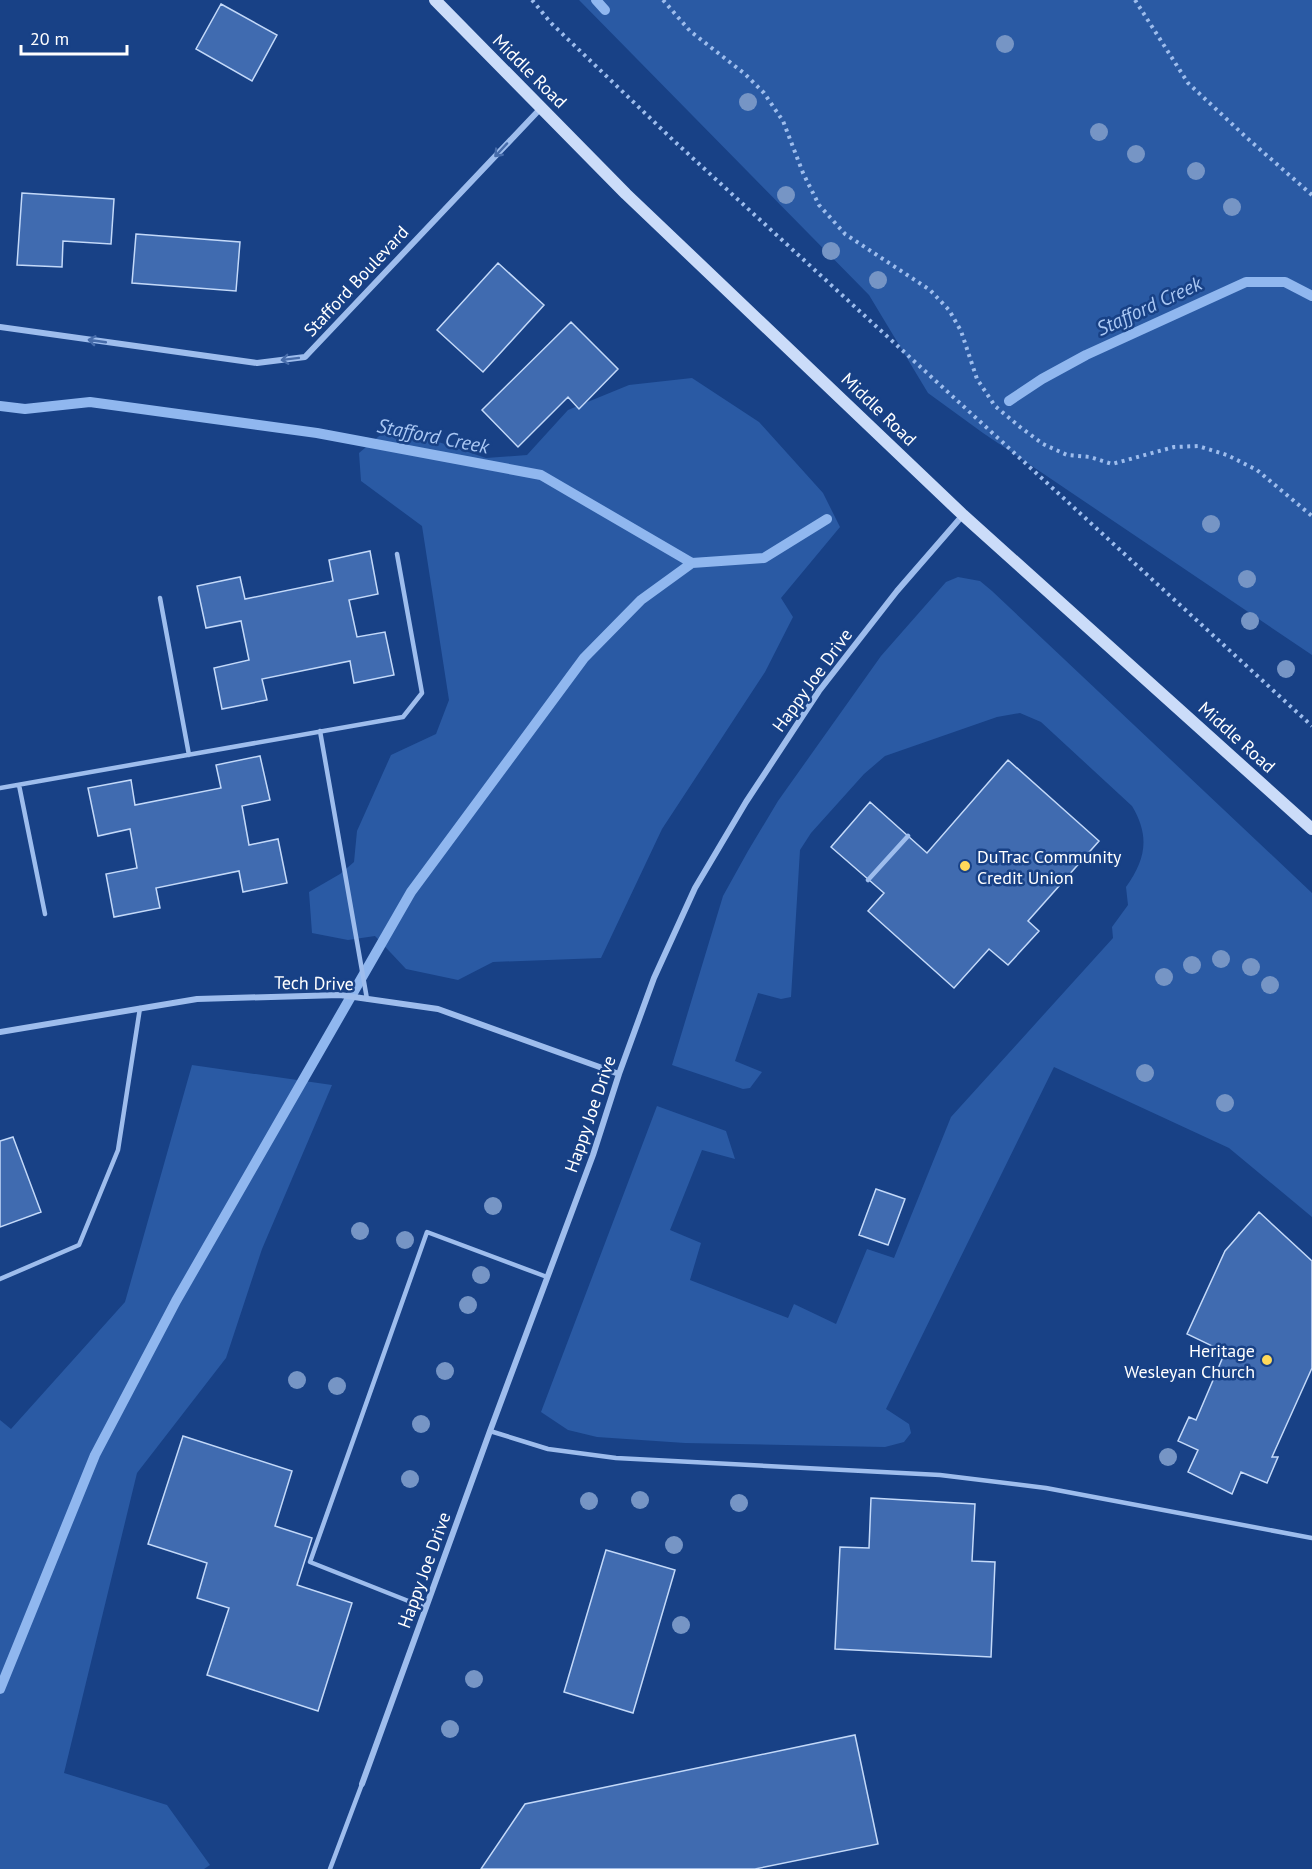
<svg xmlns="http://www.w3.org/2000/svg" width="1312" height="1869" font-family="'PT Sans',sans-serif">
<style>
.green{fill:#2a5aa4}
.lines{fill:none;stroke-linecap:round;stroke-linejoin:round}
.stream{stroke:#90b7ef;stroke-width:10}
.building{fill:#406bb0;stroke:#c3d9f9;stroke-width:1.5}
.path{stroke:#9ebded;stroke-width:4;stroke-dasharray:3 4.5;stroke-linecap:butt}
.lane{stroke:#9ebded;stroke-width:4.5}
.street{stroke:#9ebded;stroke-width:6}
.secondary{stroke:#cbdcf9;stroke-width:12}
.tree{fill:#7695c5}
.oneway{stroke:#476caa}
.poi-dot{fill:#ffd95a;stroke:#184186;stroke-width:2}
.labels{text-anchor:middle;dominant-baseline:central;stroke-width:5;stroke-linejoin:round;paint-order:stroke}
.street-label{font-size:18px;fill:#fff;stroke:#184186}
.poi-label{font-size:18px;fill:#fff;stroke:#184186;text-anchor:start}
.water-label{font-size:20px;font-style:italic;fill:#a9c7f4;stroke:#184186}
</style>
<rect width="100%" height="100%" fill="#184186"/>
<path class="green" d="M579 0H1312V655L983 433 928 393 869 295Z
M692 378 759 422 823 493 840 527 781 598 793 617 765 672 662 829 601 958 493 962 458 980 406 969 375 936 348 940 312 933 309 892 340 874 354 862 357 831 391 755 436 734 449 700 422 526 361 481 359 453 391 426 486 458 527 455 568 410 629 385Z
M958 577 980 581 992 591 1312 893V1217L1229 1148 1054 1067 886 1409 909 1424 911 1433 904 1442 885 1447 685 1443 597 1437 568 1430 541 1412 657 1106 726 1131 735 1159 702 1150 670 1230 701 1243 690 1280 788 1318 794 1304 836 1324 867 1249 894 1258 951 1117 1113 938 1112 927 1128 905 1126 887C1146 859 1150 836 1132 806L1041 722 1020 713 997 717 885 756 864 774 811 833 800 850 791 997 781 999 758 993 735 1061 762 1072 750 1088 743 1089 672 1065 723 896 748 851 778 801 881 656 946 582Z
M192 1065 332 1085 262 1249 226 1358 137 1473 64 1773 167 1805 210 1865 204 1869H0V1420L11 1429 125 1302Z"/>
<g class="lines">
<path class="stream" d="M596 0 605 10
M1009 401 1042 379 1086 355 1246 282H1285L1312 296
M0 406 25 409 90 402 317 433 541 475 692 563 764 558 827 519
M0 1689 95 1455 176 1301 411 892 584 658 641 600 692 563"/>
</g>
<path class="building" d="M221 4 277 35 252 81 196 49Z
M22 193 114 199 111 244 63 241 62 267 17 265Z
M136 234 240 242 236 291 132 283Z
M498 263 544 305 483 372 437 330Z
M571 322 618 369 579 409 568 397 518 447 482 410Z
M370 551 378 594 349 600 357 637 385 632 394 675 354 683 350 661 262 679 267 700 222 709 214 668 249 660 241 621 206 628 197 586 240 577 245 599 333 581 329 560Z
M260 756 270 800 242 806 249 845 278 839 287 883 243 892 239 871 156 888 160 908 114 917 106 874 137 868 130 829 98 836 88 788 131 780 135 805 221 788 216 765Z
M1008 760 1099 841 1028 921 1039 931 1008 965 989 949 954 988 868 911 884 893 831 847 870 802 927 853Z
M13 1137 41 1212 0 1227V1141Z
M876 1189 905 1199 888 1245 859 1235Z
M1259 1212 1312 1261V1368L1272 1457H1278L1267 1483 1241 1472 1232 1494 1188 1472 1198 1450 1178 1441 1189 1417 1196 1420 1225 1352 1187 1334 1225 1251Z
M183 1436 292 1471 275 1526 312 1538 297 1585 352 1603 318 1711 207 1675 229 1608 197 1598 207 1563 148 1544Z
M871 1498 975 1504 972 1561 995 1562 991 1657 835 1649 840 1547 869 1548Z
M606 1550 675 1570 633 1713 564 1692Z
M855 1735 878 1844 755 1869H481L525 1804Z"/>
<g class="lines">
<path class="path" d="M532 0 551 23 673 140 1312 726
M663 0 690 31 745 74 764 93 783 121 803 173 819 205 845 234 930 290 949 310 961 331 977 379 995 406 1020 427 1043 444 1067 455 1090 457 1112 464 1174 447 1198 446 1227 455 1257 470 1312 516
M1135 0 1188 83 1247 138 1312 195"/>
<path class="lane" d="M160 598 189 755
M320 731 367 999
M19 785 45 914
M0 788 403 717 422 693 397 554
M868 880 908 836
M0 1279 79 1245 118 1150 140 1008
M490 1431 548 1449 616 1458 940 1475 1046 1488 1312 1538
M426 1608 310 1562 427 1232 547 1277
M330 1869 362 1784"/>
<path class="street" d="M0 327 257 363 305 357 541 108
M0 1032 197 999 340 995 438 1009 619 1074
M362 1784 490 1431 593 1155 619 1074 654 978 695 888 746 802 819 691 897 591 963 515"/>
<path class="secondary" d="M435 0 626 194 963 515 1312 829"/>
</g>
<g class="tree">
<circle cx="1005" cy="44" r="9"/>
<circle cx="748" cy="102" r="9"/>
<circle cx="1099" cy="132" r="9"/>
<circle cx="1136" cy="154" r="9"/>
<circle cx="1196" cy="171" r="9"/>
<circle cx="786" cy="195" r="9"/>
<circle cx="1232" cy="207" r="9"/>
<circle cx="831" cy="251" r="9"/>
<circle cx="878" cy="280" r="9"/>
<circle cx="1211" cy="524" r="9"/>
<circle cx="1247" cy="579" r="9"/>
<circle cx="1250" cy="621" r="9"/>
<circle cx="1286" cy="669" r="9"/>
<circle cx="1221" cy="959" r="9"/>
<circle cx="1192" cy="965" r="9"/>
<circle cx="1251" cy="967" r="9"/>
<circle cx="1164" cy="977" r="9"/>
<circle cx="1270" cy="985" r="9"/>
<circle cx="1145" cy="1073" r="9"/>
<circle cx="1225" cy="1103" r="9"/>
<circle cx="493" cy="1206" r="9"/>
<circle cx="360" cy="1231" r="9"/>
<circle cx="405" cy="1240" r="9"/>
<circle cx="481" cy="1275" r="9"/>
<circle cx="468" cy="1305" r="9"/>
<circle cx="445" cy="1371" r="9"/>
<circle cx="297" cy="1380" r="9"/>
<circle cx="337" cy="1386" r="9"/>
<circle cx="421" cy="1424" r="9"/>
<circle cx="1168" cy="1457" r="9"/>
<circle cx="410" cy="1479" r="9"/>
<circle cx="640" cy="1500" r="9"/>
<circle cx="589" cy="1501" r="9"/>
<circle cx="739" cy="1503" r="9"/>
<circle cx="674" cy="1545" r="9"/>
<circle cx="681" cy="1625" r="9"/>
<circle cx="474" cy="1679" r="9"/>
<circle cx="450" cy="1729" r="9"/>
</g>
<defs><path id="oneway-shaft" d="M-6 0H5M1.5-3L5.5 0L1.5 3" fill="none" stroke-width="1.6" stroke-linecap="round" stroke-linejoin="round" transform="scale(1.5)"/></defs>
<g class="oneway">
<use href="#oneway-shaft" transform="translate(501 150) rotate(133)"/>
<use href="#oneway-shaft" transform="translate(97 341) rotate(-172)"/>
<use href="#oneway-shaft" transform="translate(290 359) rotate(173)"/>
</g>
<g class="poi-dot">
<circle cx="965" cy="866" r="6"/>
<circle cx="1267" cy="1360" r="6"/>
</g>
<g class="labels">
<g class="street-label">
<text transform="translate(530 71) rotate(45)">Middle Road</text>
<text transform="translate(356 281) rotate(-47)">Stafford Boulevard</text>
<text transform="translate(879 409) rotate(44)">Middle Road</text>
<text transform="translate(812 680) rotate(-54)">Happy Joe Drive</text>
<text transform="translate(1237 737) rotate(42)">Middle Road</text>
<text transform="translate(314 983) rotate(1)">Tech Drive</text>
<text transform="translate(590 1114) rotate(-71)">Happy Joe Drive</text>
<text transform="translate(424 1570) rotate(-70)">Happy Joe Drive</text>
</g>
<g class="poi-label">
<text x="977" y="856">DuTrac Community<tspan x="977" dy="21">Credit Union</tspan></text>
<text x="1255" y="1350" text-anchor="end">Heritage<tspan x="1255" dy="21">Wesleyan Church</tspan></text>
</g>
<g class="water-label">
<text transform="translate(1149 306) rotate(-25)">Stafford Creek</text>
<text transform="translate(433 436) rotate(11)">Stafford Creek</text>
</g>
</g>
<path d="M21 45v9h106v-9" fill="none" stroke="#ffffff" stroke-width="3"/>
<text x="30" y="45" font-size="18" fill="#ffffff" stroke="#184186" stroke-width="4.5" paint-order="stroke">20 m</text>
</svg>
